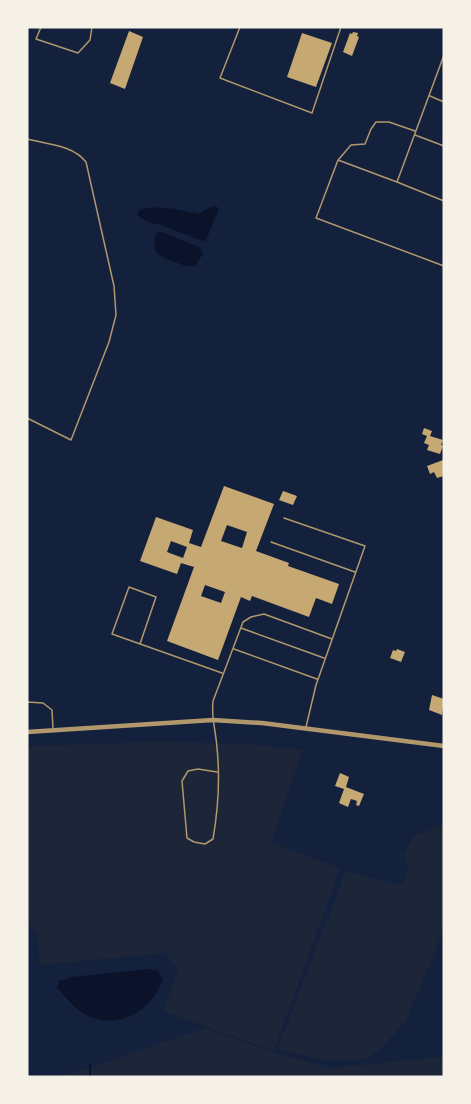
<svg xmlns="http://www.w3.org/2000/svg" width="471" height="1104" font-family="Karla,sans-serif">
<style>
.green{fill:#1d2539}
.water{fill:#0b132b}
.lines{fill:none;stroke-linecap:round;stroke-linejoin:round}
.stream{stroke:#0b132b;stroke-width:2}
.building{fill:#c6a872;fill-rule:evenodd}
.service{stroke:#b1986c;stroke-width:1.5}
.tertiary{stroke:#b1986c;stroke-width:4.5}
</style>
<rect width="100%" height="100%" fill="#14213d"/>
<path class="green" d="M153 742 252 744 303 750 271 843 340 868 274 1051 163 1011 178 970 165 953 40 965 37 934 27 923V746Z
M441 825H444V929L406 1021 378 1052 365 1059 325 1060 280 1050 279 1045 346 871 393 884H403L408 869 404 855 414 836Z
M205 1028 275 1053 329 1068 444 1057V1077H63Z"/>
<path class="water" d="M216 206 219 209 206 240 203 241 158 224 149 223 137 215 139 210C159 204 179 210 199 214L210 207Z
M162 232 201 248 203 254 195 266C188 267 186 266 180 264 163 258 149 255 156 233Z
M148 969 158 971 163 979C153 1010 120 1030 88 1016 76 1011 66 997 57 988L59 981 72 977Z"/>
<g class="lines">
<path class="stream" d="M90 1065V1077"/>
</g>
<path class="building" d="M129 31 143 37 125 89 110 83Z
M353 32 358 33 357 36 359 37 352 56 343 52 350 33 352 34Z
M302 33 332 43 316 87 287 77Z
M424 428 432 431 430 436 443 440 441 445 443 446 440 454 427 450 429 445 424 443 427 436 422 434Z
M443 460 444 476 437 478 434 472 430 474 427 466Z
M224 486 274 504 256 551 289 563 288 566 339 584 332 604 316 598 309 617 252 596 250 601 241 597 218 660 167 641 194 567 181 563 177 574 140 561 156 517 193 530 189 543 201 547ZM227 525 247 532 242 548 221 541ZM171 541 187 547 183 558 167 552ZM205 585 225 592 221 603 201 596Z
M283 491 297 496 293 505 279 500Z
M397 649 405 652 401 662 390 658 393 650 396 651Z
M432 695 444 699 442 715 429 710Z
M340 773 349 777 346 787 364 794 359 806 356 805 357 801 351 799 348 807 339 803 344 789 335 786Z"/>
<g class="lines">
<path class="service" d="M41 27 36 39 78 53 90 40 92 27
M240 27 220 78 312 113 341 27
M444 55 397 182 338 160 316 218 444 266
M430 96 444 102
M415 135 444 146
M27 139C47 144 73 145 86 162L114 286 116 315 109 342 71 440 27 418
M339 159 351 145 365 144 371 129 376 122H389L415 131
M397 182 444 201
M284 518 365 546 316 685 306 727
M271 542 355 572
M241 628 324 658
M140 644 156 597 129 587 112 634C149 647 185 660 222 673
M234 649 317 679
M27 702 43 703 52 710 53 729
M217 772 198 769 188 771 182 781 187 838 194 842 205 844 213 839C218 810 220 777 217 748 216 732 211 717 213 701L243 622 251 617 264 614 332 639"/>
<path class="tertiary" d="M27 732 213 720 262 723 444 746"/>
</g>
<rect width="471" height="1104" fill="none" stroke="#f6f1e7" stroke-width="57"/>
</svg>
